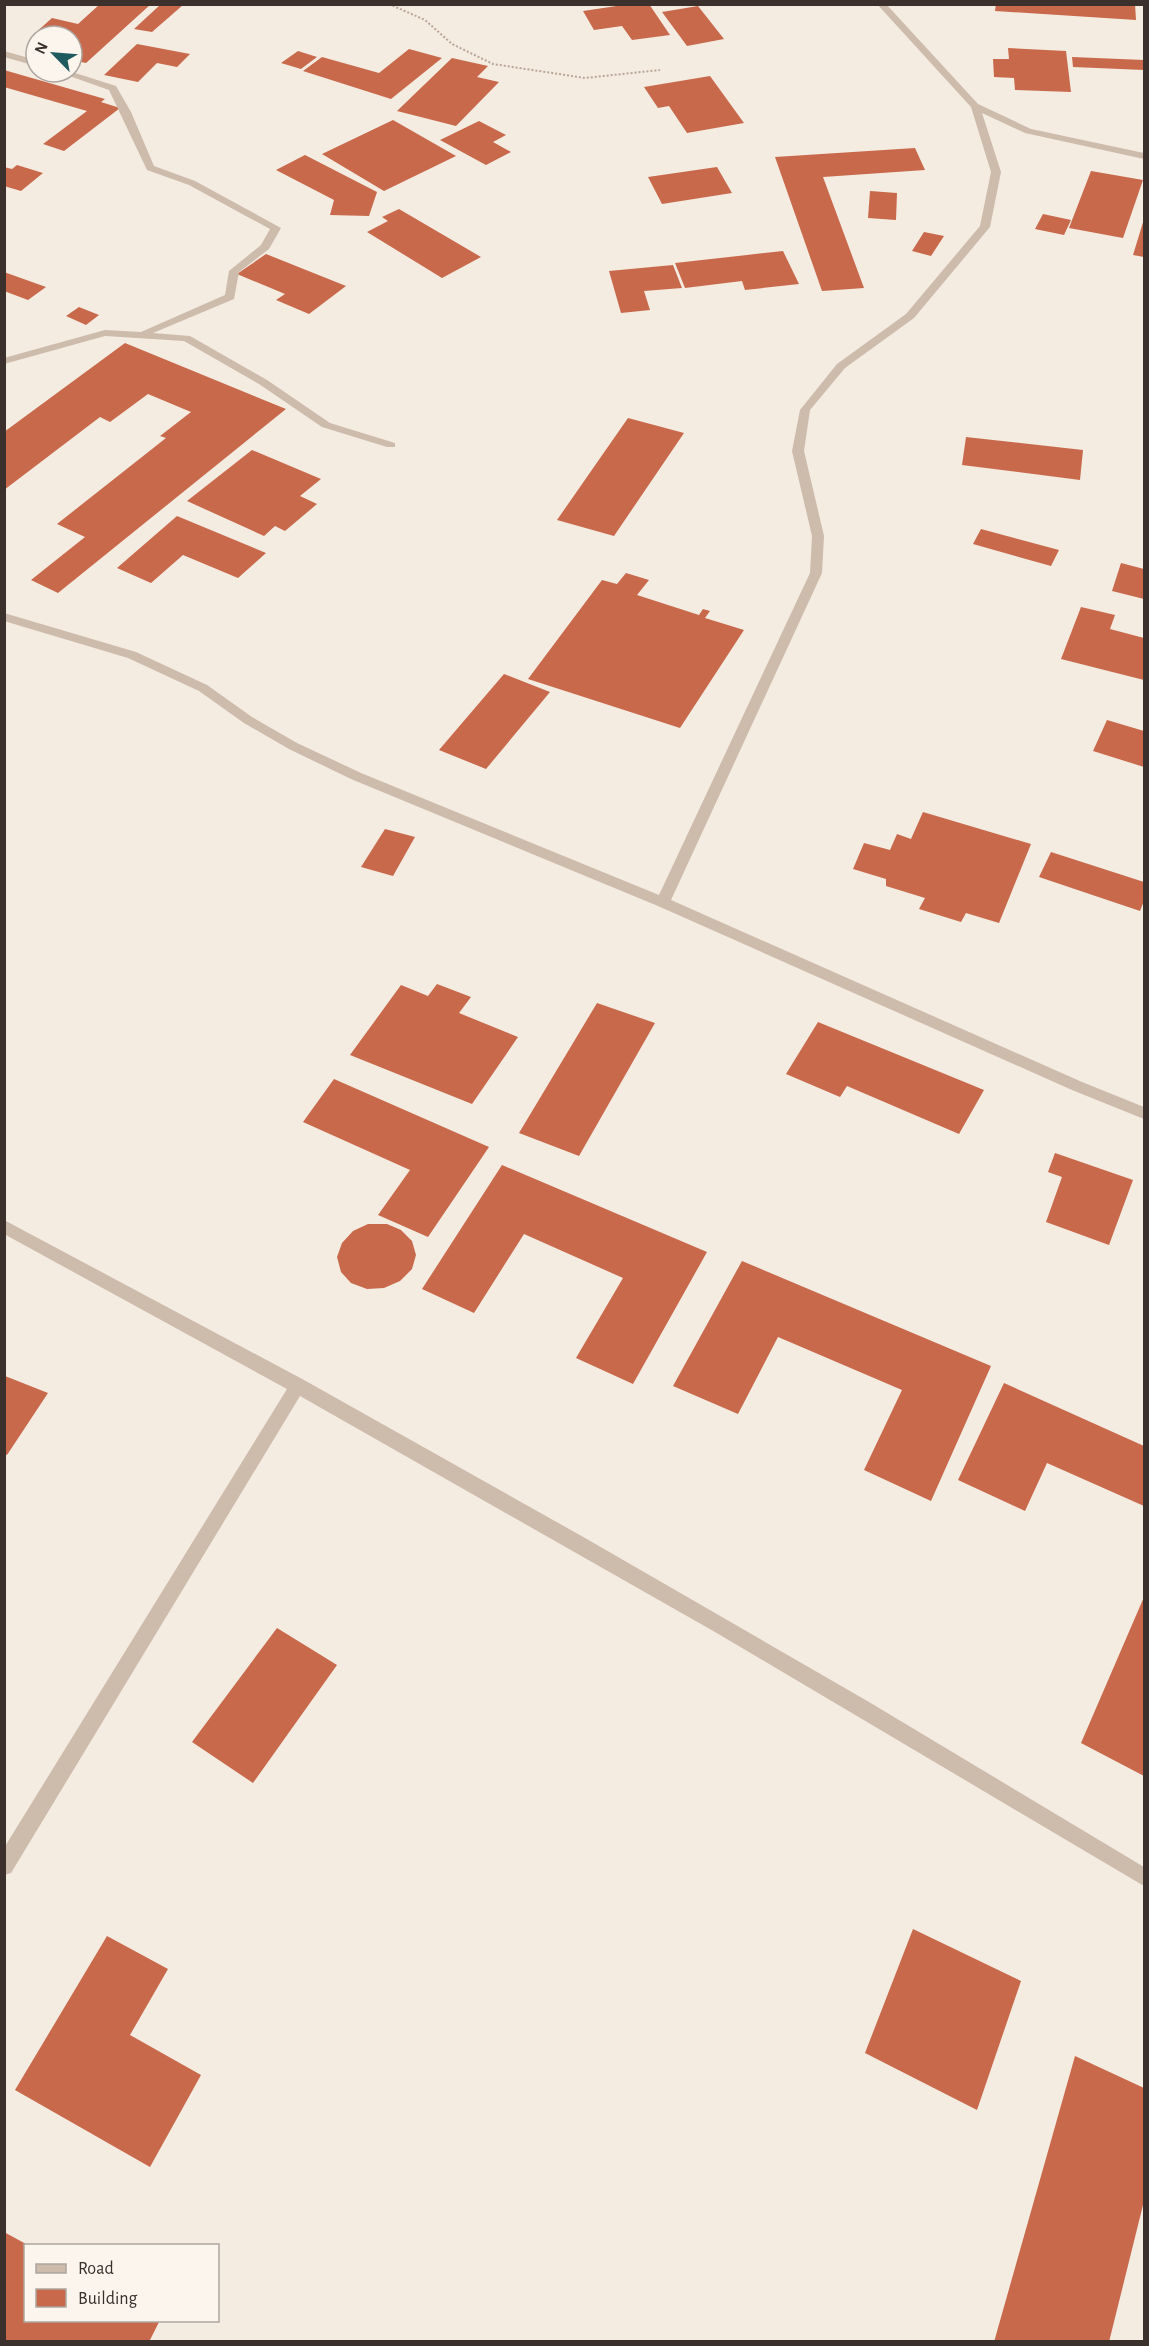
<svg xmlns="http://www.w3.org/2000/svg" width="1149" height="2346" font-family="'Alegreya Sans',sans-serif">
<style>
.building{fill:#c8694b}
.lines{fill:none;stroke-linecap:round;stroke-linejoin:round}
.path{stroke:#b9a596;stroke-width:2;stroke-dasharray:2 2;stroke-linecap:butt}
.street{fill:#cdbbac;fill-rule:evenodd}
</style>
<rect width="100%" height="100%" fill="#f4ebe1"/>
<path class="building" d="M100 4H151L86 63 72 60V36L33 35 52 18 78 24Z
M630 4H649L670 35 632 40 622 26 594 30 583 11Z
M996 4H1135L1136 20 995 11Z
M160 5H183L152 32 134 29Z
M698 6 724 39 687 46 662 12Z
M137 44 190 54 177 67 157 63 138 82 104 75Z
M1008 48 1066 51 1071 92 1015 90 1014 78 994 77 993 59H1009Z
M409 49 442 58 391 99 303 71 322 57 379 73Z
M298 51 317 57 301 69 281 63Z
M1072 57 1144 60V70L1073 67Z
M452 58 488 66 477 77 499 82 456 126 397 111Z
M4 70 105 99 101 102 120 108 64 151 43 144 87 111 4 87Z
M710 76 744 123 687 133 669 106 658 108 644 87Z
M393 120 456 156 384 191 322 154Z
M479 121 506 135 493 142 511 152 486 165 440 140Z
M915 148 925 170 823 177 864 288 822 291 775 157Z
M305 155 377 192 369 216 330 215 334 200 276 170Z
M17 165 43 173 21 191 4 186V167L12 169Z
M717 167 732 193 662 204 648 177Z
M1091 171 1143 180 1123 238 1069 228Z
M870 191 897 193 896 220 868 218Z
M399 209 481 257 442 278 367 232 388 221 382 217Z
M1043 214 1071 220 1064 235 1035 229Z
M1144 219V257L1133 255Z
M924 232 944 236 931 256 912 251Z
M783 251 799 284 745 290 742 281 685 288 675 263Z
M266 254 346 286 309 314 276 300 285 294 237 274Z
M673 265 682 288 644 291 650 310 621 313 609 271Z
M4 272 46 287 28 300 4 291Z
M79 307 99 315 86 325 66 316Z
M125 343 286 409 58 593 31 580 85 537 57 524 166 438 160 436 191 412 148 394 110 422 100 417 4 490V432Z
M628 418 684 433 614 536 557 520Z
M966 437 1083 450 1080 480 962 465Z
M252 450 321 479 300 496 317 504 285 531 275 526 264 536 187 501Z
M177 516 266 553 238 578 183 555 151 583 117 568Z
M981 529 1059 550 1051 566 973 544Z
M1121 563 1144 569V599L1112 591Z
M626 573 649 580 637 595 699 615 703 609 710 611 705 618 744 630 680 728 528 679 602 580 617 584Z
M1081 607 1115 615 1110 629 1144 638V680L1061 659Z
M504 674 550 692 486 769 439 750Z
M1107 720 1144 731V767L1093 751Z
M923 812 1031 844 999 923 966 913 961 922 919 909 925 898 886 886V879L853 869 864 843 890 850 897 834 911 839Z
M385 829 415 837 393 876 361 867Z
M1051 852 1144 882V901L1140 911 1039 877Z
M437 984 471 997 459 1013 518 1037 472 1104 350 1055 401 985 428 996Z
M597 1003 655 1023 579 1156 519 1133Z
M818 1022 984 1090 959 1134 847 1086 840 1097 786 1074Z
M334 1079 489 1147 428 1237 378 1215 410 1170 303 1122Z
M1055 1153 1133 1180 1109 1245 1046 1222 1062 1177 1048 1172Z
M502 1165 707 1252 633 1384 576 1358 623 1278 524 1234 474 1313 422 1289Z
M368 1224H387L401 1230 412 1241 416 1255 412 1269 400 1281 384 1288 367 1289 351 1283 341 1272 337 1257 342 1243 353 1231Z
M742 1261 991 1366 931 1501 864 1470 902 1390 778 1337 738 1414 673 1386Z
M5 1376 48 1393 7 1455 5 1454Z
M1004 1383 1144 1446V1506L1047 1463 1025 1511 958 1480Z
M1144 1597V1776L1081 1743Z
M277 1628 337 1665 253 1783 192 1742Z
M913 1929 1021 1981 977 2110 865 2053Z
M107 1936 168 1969 130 2035 201 2075 150 2167 15 2090Z
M1075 2056 1144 2088V2201L1109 2342H994Z
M4 2232 26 2244V2320H160L149 2342 4 2340Z"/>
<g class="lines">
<path class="path" d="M389 4 425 20 452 44 493 64 585 78 660 70"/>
<path class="street" d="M877 4H886L978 104 1031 129 1144 153V159L1025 133 982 113 1001 172 990 227 914 318 845 368 810 410 804 451 824 536 822 573 671 900 1082 1082 1144 1107V1119L1072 1090 658 906 351 779 289 749 244 723 199 691 128 658 4 621V613L136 652 207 685 252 717 297 743 361 773 659 895 810 573 812 536 792 451 800 410 837 364 906 314 980 226 991 172 971 107Z
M4 51 36 60V66L4 57Z
M58 72H72L116 86 131 112 154 166 195 181 281 228 269 249 239 272 234 299 153 333 190 336 267 380 330 423 395 443V447H387L322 427 259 384 184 341 105 336 4 364V358L105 330 141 332 225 295 229 271 261 245 270 229 189 185 147 170 109 90Z
M4 1220 304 1380 585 1538 869 1702 1144 1867V1886L715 1632 300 1396 11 1873 4 1875V1848L287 1389 4 1234Z"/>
</g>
<rect width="1149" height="2346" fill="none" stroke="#3b302b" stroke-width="12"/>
<rect x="24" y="2244" width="195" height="78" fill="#fbf5ee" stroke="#aea6a0" stroke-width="1.5"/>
<rect x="36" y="2264" width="30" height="9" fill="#cdbbac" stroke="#aea6a0" stroke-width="1.5"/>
<text x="78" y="2274" font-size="18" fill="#3b302b">Road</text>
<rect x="36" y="2289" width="30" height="18" fill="#c8694b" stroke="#aea6a0" stroke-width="1.5"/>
<text x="78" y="2304" font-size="18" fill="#3b302b">Building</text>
<g transform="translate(54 54) rotate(295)"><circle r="28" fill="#fbf5ee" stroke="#aea6a0" stroke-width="1.5"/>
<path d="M0-4.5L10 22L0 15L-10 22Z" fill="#1f5a5e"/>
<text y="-9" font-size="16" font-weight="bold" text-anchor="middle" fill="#3b302b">N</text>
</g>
</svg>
